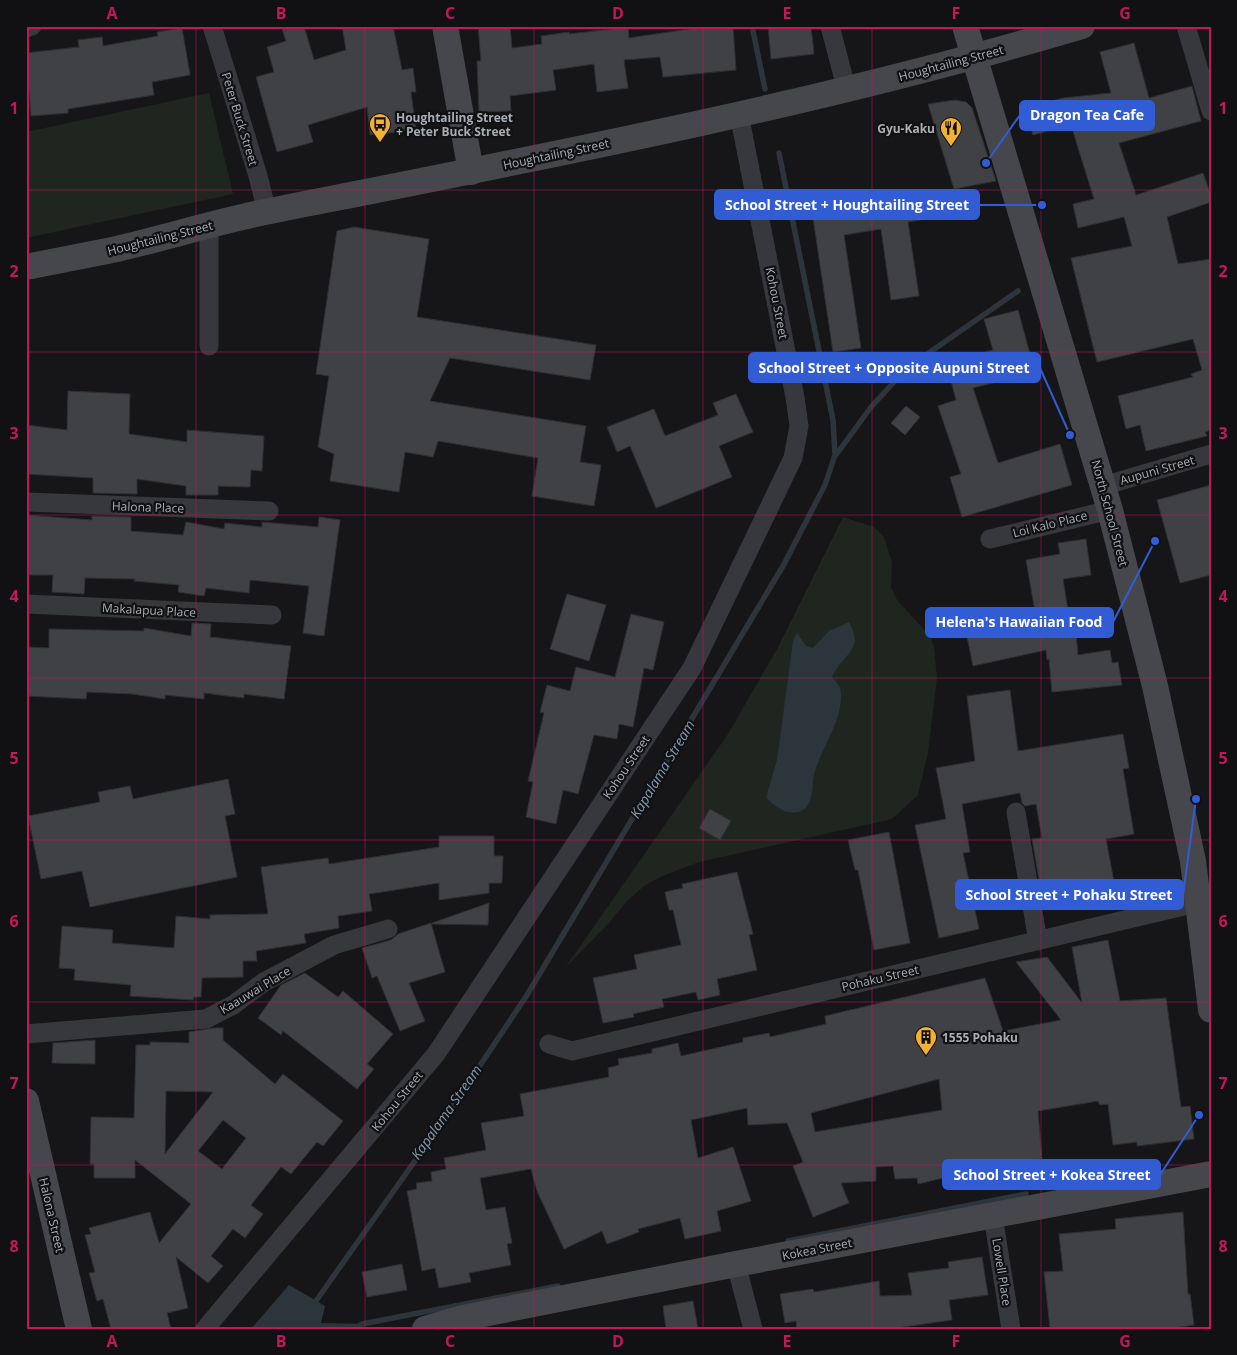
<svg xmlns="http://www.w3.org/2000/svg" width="1237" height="1355" font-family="'Open Sans',sans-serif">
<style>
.green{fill:#1e261f}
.water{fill:#2c353c}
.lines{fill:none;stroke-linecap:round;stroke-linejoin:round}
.stream{stroke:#2c353c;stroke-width:5.5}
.building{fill:#404145;stroke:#303034;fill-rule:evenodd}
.street{stroke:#37383d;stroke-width:19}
.secondary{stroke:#45474d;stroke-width:26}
.grid{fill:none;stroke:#c2185b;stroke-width:1;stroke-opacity:0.55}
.labels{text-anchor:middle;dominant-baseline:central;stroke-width:4.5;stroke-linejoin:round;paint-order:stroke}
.street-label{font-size:12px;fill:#a8adb8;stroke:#111113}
.poi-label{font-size:12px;font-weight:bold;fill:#a8adb8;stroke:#111113;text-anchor:start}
.water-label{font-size:14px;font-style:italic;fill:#7f9bb3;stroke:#111113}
.leader{fill:none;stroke:#325cd3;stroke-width:2}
.callout-dot{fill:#325cd3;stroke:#111113;stroke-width:2}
.callout{fill:#325cd3;stroke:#325cd3;stroke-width:2}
.callout-label{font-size:14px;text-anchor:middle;font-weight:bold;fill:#fff}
.neatline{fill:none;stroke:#c2185b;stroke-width:2}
.grid-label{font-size:16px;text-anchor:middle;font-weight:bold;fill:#c2185b}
</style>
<rect width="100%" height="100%" fill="#161618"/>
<path class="green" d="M209 93 233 194 26 238V132Z
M843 517 874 527 884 537 892 562 891 587 897 600 930 636 934 647 937 678 928 753 918 795 892 819 699 862 660 877 644 886 626 902 608 924 565 968 728 734 777 649Z"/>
<path class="water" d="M849 622C865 651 843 653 832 677 837 683 841 686 841 694 842 721 823 746 815 771 811 783 815 803 803 810 790 818 773 806 766 797L777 760 793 641 797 633 806 646 813 648 829 631Z
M289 1285 325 1306 321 1323 362 1324 358 1329H251Z"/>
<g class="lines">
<path class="stream" d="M752 26 765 89
M836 455 871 407 907 368 1018 291
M788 1241 1026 1194
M311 1308 441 1124 527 995 783 566 825 485 835 455 833 420 779 153
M355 1329 362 1324 558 1286"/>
</g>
<path class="building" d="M281 26H304L314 60 346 50 342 26H393L402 70 413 68 416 92H411L416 130 370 135 367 107 308 125 313 142 277 152 256 77 274 72 267 47 286 41Z
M478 26H510L512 48 542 44 541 36 569 32V34L628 27 629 38 709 26H733L736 70 663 77 660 57 624 60 628 88 597 92 594 64 553 70 556 90 510 96 511 111 479 112 477 61H481Z
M768 26H811L814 54 771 59Z
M182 28 190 75 152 82 154 95 68 109V113L31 116 26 53 79 47 78 40 102 37 103 46 158 36 157 32Z
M1134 43 1149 98 1192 86 1201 121 1119 143 1136 195 1203 173 1211 195V202L1167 217 1178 264 1211 259V430L1205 432 1207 436 1146 451 1140 425 1126 429 1118 396 1193 377 1191 374 1202 370 1193 339 1097 362 1071 258 1132 246 1124 217 1078 228 1073 204 1094 199 1071 125 1033 135 1026 108 1063 98 1111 93 1100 52Z
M955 100 966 102 972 108 996 181 954 189 928 104Z
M922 194 926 219 908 222 919 296 891 300 881 229 844 235 861 348 833 352 812 211Z
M354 227 429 239 417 317 596 345 590 380 450 358 430 401 586 426 580 462 601 465 594 506 532 496 538 458 438 441 433 457 405 452 399 492 330 481 334 454 318 447 329 376 316 374 337 231Z
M1018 310 1035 372 973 388 998 463 1060 444 1072 485 962 517 950 477 961 474 938 406 956 400 946 362 993 350 984 319Z
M68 391 130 394 129 434 187 442V430L264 436 262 471 251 470 250 487 218 486V495H186V486L137 479V494L93 493V478L26 474V425L67 430Z
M736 394 753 432 719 446 732 477 656 508 630 446 617 452 607 427 654 409 665 436 718 415 713 403Z
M906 406 920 417 905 435 891 423Z
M1211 485V575L1180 583 1157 500Z
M26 515 92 520V516L131 517V531L183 535 186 522 224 529 225 523 262 527V522L318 527 319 517 340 520 324 636 303 633 309 586 250 580 249 593 206 588 204 596 178 592 179 585 134 581 135 579 85 578 84 594 52 592 53 575H26Z
M1086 539 1091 575 1063 579 1070 623H1075L1078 655 1110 650 1112 663 1118 662 1122 685 1052 692 1049 659 1047 660 1046 650 973 666 965 627 1035 612 1026 560 1060 554 1058 543Z
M567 594 606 605 589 661 550 649Z
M631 614 664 622 653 670 644 668 633 727 619 724 617 739 594 735 578 794 563 790 556 824 526 817 533 782 528 781 544 713 540 712 547 685 570 691 576 667 615 677Z
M192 623 211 624 210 637 291 646 284 699 244 694V698L204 693V699L165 695V699L132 694 87 692 86 699 26 696V647L49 648V629L144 631V628L191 636Z
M1010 690 1018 751 1123 734 1129 768 1123 769 1134 834 1106 839 1117 898 1080 905 1075 880 1040 885 1032 839 1042 838 1036 804 1025 806 1022 803 1020 793 962 804 970 852 963 853 979 929 939 938 915 825 946 819 936 768 975 761 967 696Z
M228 779 235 814 225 816 237 877 90 907 82 871 41 879 28 816 100 802 98 792 130 786 133 799Z
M710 809 731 821 720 840 699 828Z
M889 832 910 943 874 950 858 870H855L848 840Z
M439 836H494V856H503L502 883H489V893L439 900V883L369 894 372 911 338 916 339 928 304 934 306 943 256 951 257 961H243V977L202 978 201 997H194L193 1000 130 996 131 985 74 980 75 969 59 968 62 926 113 930 112 943 174 948 176 916 210 919V915L268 914 261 867 328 858 329 864 439 847Z
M737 872 753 934 749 935 757 970 717 979 720 995 698 1000 696 992 662 999 664 1007 633 1014 634 1017 603 1023 593 978 637 969 634 955 681 945 673 910H669L665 892 683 888 682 884Z
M489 903 488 925 432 924V923Z
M431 923 445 972 409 983 425 1021 400 1031 377 976 372 978 362 948 391 940 398 934Z
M1108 940 1120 1001 1166 998 1181 1107 1190 1106 1194 1139 1137 1146V1142L1113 1145 1108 1104 1100 1105 1098 1101 1038 1111 1042 1159 996 1163V1165L918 1184 917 1178 895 1179 893 1166 876 1167V1181L841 1183 849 1203 813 1217 793 1166 803 1162 787 1123 748 1125 747 1108 691 1120 698 1158 733 1147 751 1201 717 1211 721 1231 685 1239 680 1218 638 1229 639 1232 607 1244 602 1231 564 1249 537 1191 531 1169 480 1178 486 1210 505 1207 512 1243 507 1244 511 1265 469 1273 471 1282 439 1288 435 1268 422 1271 407 1191 417 1189 416 1183 432 1181 431 1172 446 1169 444 1158 486 1150 481 1123 524 1116 520 1094 609 1077 608 1068 619 1065 618 1059 652 1053V1049L678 1043 681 1056 743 1042V1038L769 1033 770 1037 826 1024 825 1016 985 978 1003 1031 1061 1020 1016 962 1047 957 1082 1003 1072 947ZM939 1079 942 1110 815 1132 811 1113Z
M305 973 338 997 343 991 393 1034 367 1064 374 1069 357 1089 283 1031 281 1035 258 1018 281 985Z
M213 1028H223V1040L275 1084 283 1074 343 1121 323 1146 317 1142 291 1174 281 1167 251 1205 263 1214 245 1238 233 1229 211 1256 223 1266 208 1283 176 1257 188 1308 167 1313 171 1329H111L103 1299 97 1301 89 1273 95 1272 85 1235 91 1234 89 1228 150 1212 159 1243 191 1204 135 1160V1178H94V1164H90L91 1117 134 1118 136 1045H150V1042L189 1043V1032ZM166 1091 213 1092 165 1154ZM223 1120 246 1138 222 1169 198 1151Z
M95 1040V1064L52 1063 53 1043Z
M1183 1212 1188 1294H1190L1194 1325 1166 1329H1050L1044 1272 1063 1271 1059 1234 1116 1229 1115 1219Z
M982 1257 988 1295 949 1300 952 1320 903 1327V1329H797L796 1321 785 1323 780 1294 813 1289 814 1292 879 1281 880 1296 912 1295 908 1273 949 1268 948 1262Z
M402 1264 407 1290 367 1297 362 1272Z
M693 1301 698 1329H666L663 1306Z"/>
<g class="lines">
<path class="street" d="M212 26 258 176 267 212
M830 26 847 91
M1186 26 1211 111
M26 28 32 26
M209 346V226
M1103 486 1211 454
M26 502 269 511
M990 539 1110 510
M26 604 272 615
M1016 812 1038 941
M26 1034 206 1019 233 1005 264 982 334 945 388 929
M549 1044 572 1051 1209 900
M993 1216 1011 1329
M736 1264 753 1329
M205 1329 436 1054 692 668 793 458 799 426 795 397 739 114"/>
<path class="secondary" d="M445 26 471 172
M965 26 1110 510 1155 686 1193 861 1211 1010
M26 267C56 261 87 255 117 249 168 237 219 221 270 211 543 157 816 105 1082 26
M26 1101 79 1329
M425 1329 463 1318 736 1264 1211 1174"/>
</g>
<path class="grid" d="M196 26V1329M365 26V1329M534 26V1329M703 26V1329M872 26V1329M1041 26V1329M26 190H1211M26 352H1211M26 515H1211M26 678H1211M26 840H1211M26 1002H1211M26 1165H1211"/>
<defs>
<g id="bus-pin" transform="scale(1.125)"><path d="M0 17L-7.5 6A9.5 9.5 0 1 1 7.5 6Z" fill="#f2b134" stroke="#111113"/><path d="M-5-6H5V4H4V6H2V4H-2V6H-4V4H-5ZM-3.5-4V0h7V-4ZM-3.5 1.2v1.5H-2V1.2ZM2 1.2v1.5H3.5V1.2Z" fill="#111"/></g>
<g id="restaurant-pin" transform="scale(1.125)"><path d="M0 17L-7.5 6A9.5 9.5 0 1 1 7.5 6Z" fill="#f2b134" stroke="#111113"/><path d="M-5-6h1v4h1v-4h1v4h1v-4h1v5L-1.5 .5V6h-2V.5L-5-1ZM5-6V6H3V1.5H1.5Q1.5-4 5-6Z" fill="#111"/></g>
<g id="building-pin" transform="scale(1.125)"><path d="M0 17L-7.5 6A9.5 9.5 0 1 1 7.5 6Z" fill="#f2b134" stroke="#111113"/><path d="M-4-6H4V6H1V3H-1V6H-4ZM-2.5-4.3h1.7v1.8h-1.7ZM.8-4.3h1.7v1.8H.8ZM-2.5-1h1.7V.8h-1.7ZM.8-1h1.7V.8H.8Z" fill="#111"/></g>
</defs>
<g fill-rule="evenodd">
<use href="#bus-pin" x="380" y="124"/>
<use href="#restaurant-pin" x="951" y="128"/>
<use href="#building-pin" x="926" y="1037"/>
</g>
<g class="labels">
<g class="street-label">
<text transform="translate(951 63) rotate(-15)">Houghtailing Street</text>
<text transform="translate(240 119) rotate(73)">Peter Buck Street</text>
<text transform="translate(556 154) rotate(-12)">Houghtailing Street</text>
<text transform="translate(160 238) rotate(-14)">Houghtailing Street</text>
<text transform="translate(777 303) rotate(79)">Kohou Street</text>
<text transform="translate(1157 470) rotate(-16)">Aupuni Street</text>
<text transform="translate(148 507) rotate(2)">Halona Place</text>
<text transform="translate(1110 513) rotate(75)">North School Street</text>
<text transform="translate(1050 524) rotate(-14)">Loi Kalo Place</text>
<text transform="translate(149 610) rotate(3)">Makalapua Place</text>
<text transform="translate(626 767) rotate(-56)">Kohou Street</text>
<text transform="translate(880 978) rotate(-13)">Pohaku Street</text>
<text transform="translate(255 990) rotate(-31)">Kaauwai Place</text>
<text transform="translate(397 1101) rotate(-51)">Kohou Street</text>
<text transform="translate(52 1215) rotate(77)">Halona Street</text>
<text transform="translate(817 1249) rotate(-11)">Kokea Street</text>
<text transform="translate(1002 1272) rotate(81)">Lowell Place</text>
</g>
<g class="poi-label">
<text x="396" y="117">Houghtailing Street<tspan x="396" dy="14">+ Peter Buck Street</tspan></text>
<text x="935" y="128" text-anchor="end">Gyu-Kaku</text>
<text x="942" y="1037">1555 Pohaku</text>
</g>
<g class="water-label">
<text transform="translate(662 769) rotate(-59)">Kapalama Stream</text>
<text transform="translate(446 1112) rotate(-55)">Kapalama Stream</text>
</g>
</g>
<path class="leader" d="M986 163L1020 115M1042 205L979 205M1070 435L1040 368M1155 541L1113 622M1196 799L1183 895M1199 1115L1160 1175"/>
<g class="callout-dot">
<circle cx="986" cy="163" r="5"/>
<circle cx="1042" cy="205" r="5"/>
<circle cx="1070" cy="435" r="5"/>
<circle cx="1155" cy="541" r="5"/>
<circle cx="1196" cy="799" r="5"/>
<circle cx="1199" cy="1115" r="5"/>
</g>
<g class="callout">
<rect x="1020" y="101" width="134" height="29" rx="5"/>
<rect x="715" y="190" width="264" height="29" rx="5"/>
<rect x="749" y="353" width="291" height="29" rx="5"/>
<rect x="926" y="608" width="187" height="29" rx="5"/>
<rect x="956" y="880" width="227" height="29" rx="5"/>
<rect x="943" y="1160" width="217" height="29" rx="5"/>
</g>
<g class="callout-label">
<text x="1087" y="120">Dragon Tea Cafe</text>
<text x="847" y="210">School Street + Houghtailing Street</text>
<text x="894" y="373">School Street + Opposite Aupuni Street</text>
<text x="1019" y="627">Helena's Hawaiian Food</text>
<text x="1069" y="900">School Street + Pohaku Street</text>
<text x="1052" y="1180">School Street + Kokea Street</text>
</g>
<rect width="1237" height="1355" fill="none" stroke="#111113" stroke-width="55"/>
<rect x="28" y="28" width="1182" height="1300" class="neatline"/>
<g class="grid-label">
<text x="112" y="19">A</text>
<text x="281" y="19">B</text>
<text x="450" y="19">C</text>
<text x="618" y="19">D</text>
<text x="787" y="19">E</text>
<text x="956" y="19">F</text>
<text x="1125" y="19">G</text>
<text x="14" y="114">1</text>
<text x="1223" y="114">1</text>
<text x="14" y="277">2</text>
<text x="1223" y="277">2</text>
<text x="14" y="439">3</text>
<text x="1223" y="439">3</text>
<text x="14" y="602">4</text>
<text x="1223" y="602">4</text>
<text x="14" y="764">5</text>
<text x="1223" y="764">5</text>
<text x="14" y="927">6</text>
<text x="1223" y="927">6</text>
<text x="14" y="1089">7</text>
<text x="1223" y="1089">7</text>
<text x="14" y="1252">8</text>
<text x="1223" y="1252">8</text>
<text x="112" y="1347">A</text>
<text x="281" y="1347">B</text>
<text x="450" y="1347">C</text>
<text x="618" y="1347">D</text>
<text x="787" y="1347">E</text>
<text x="956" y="1347">F</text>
<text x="1125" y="1347">G</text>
</g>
</svg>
